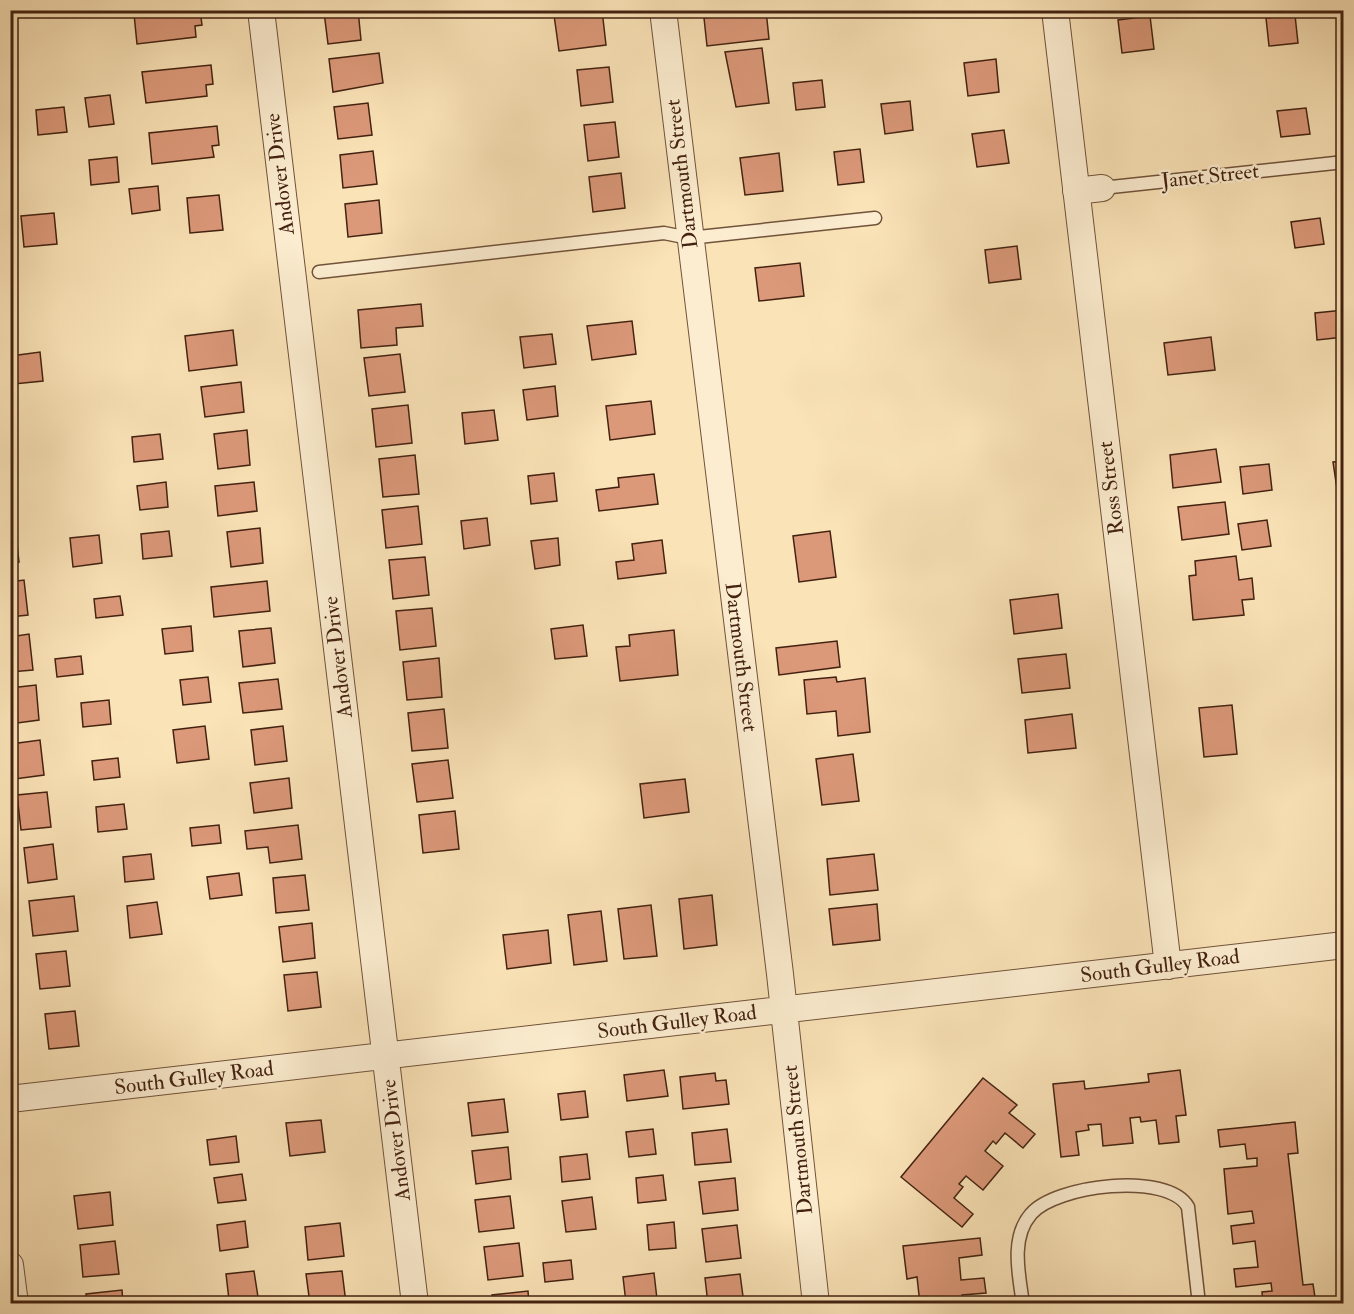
<svg xmlns="http://www.w3.org/2000/svg" width="1354" height="1314" font-family="'IM FELL Double Pica',serif">
<style>
.building{fill:#dc997a;stroke:#432211;stroke-width:1.5}
.lines{fill:none;stroke-linecap:round;stroke-linejoin:round}
.lane-casing{stroke:#71523a;stroke-width:15}
.street-casing{stroke:#71523a;stroke-width:28}
.lane{stroke:#fcedd0;stroke-width:12}
.street{stroke:#fcedd0;stroke-width:26}
.labels{text-anchor:middle;dominant-baseline:central;stroke-width:5;stroke-linejoin:round;paint-order:stroke}
.street-label{font-size:21px;fill:#432211;stroke:#fcedd0}
</style>
<rect width="100%" height="100%" fill="#fae3b7"/>
<filter id="stains"><feTurbulence type="fractalNoise" baseFrequency=".00333" numOctaves="4"/><feColorMatrix values="0 0 0 0 .2 0 0 0 0 .09 0 0 0 0 .02 0 0 0 .5 -.17"/></filter>
<radialGradient id="worn" r=".72"><stop offset=".6" stop-color="#630" stop-opacity="0"/><stop offset="1" stop-color="#630" stop-opacity=".3"/></radialGradient>
<path class="building" d="M162 10H200L202 25 195 26 196 37 137 44 134 14Z
M358 10 361 40 328 44 324 12Z
M602 10 606 45 559 51 554 15Z
M766 10 769 39 707 46 704 18Z
M1295 15 1298 43 1269 46 1266 18Z
M1150 16 1154 49 1122 53 1118 20Z
M762 48 769 103 736 107 725 52Z
M379 53 383 83 333 92 329 59Z
M996 59 999 92 968 96 964 63Z
M211 65 213 84 206 85 207 96 146 103 142 72Z
M609 67 613 102 581 106 577 70Z
M822 80 825 107 796 110 793 83Z
M110 95 114 124 89 127 85 98Z
M910 101 913 130 885 134 881 104Z
M368 103 372 135 338 139 334 107Z
M64 107 67 132 38 135 36 110Z
M1306 108 1310 134 1281 137 1277 111Z
M615 122 619 157 588 161 584 125Z
M217 126 219 145 212 146 214 157 152 164 149 133Z
M1004 130 1009 163 977 167 972 134Z
M860 149 864 182 838 185 834 152Z
M373 151 377 184 343 188 340 155Z
M779 153 783 191 745 195 740 158Z
M117 157 119 182 91 185 89 160Z
M621 173 625 208 593 212 589 177Z
M158 186 160 210 132 214 129 189Z
M219 195 223 230 190 233 187 198Z
M379 200 382 233 348 237 345 204Z
M54 213 57 244 24 247 21 216Z
M1320 218 1324 244 1295 248 1291 222Z
M1017 246 1021 279 989 283 985 250Z
M800 263 804 296 759 301 755 268Z
M421 304 423 326 396 328 397 345 361 348 358 310Z
M1344 310V337L1317 340 1315 313Z
M632 321 636 354 592 360 587 326Z
M233 330 237 365 189 371 185 336Z
M552 334 556 364 524 368 520 337Z
M1211 337 1215 370 1168 375 1164 343Z
M40 352 43 381 14 384 11 356Z
M400 354 405 392 369 396 364 358Z
M241 382 244 412 205 417 201 387Z
M555 386 558 416 527 420 523 390Z
M651 401 655 434 610 440 606 406Z
M408 405 412 443 376 447 372 409Z
M494 410 498 440 465 444 462 413Z
M247 430 250 465 218 469 214 434Z
M160 434 163 459 134 462 132 437Z
M1216 449 1221 482 1173 488 1170 455Z
M415 455 419 494 383 497 379 459Z
M1344 461V488L1337 489 1333 462Z
M1269 464 1272 490 1243 494 1240 467Z
M554 473 557 501 531 504 528 476Z
M654 474 658 504 599 511 596 490 619 487 618 478Z
M166 482 168 507 140 510 137 486Z
M254 482 257 511 218 516 215 486Z
M1225 502 1229 534 1182 540 1178 507Z
M418 506 422 544 386 548 382 510Z
M487 518 490 545 464 549 461 521Z
M1267 520 1271 546 1242 550 1238 524Z
M15 527 19 562 10 563V528Z
M260 528 263 563 231 567 227 532Z
M169 531 172 556 143 559 141 534Z
M830 531 836 577 799 582 793 536Z
M99 535 102 563 73 567 70 538Z
M558 538 560 565 535 569 531 541Z
M662 540 666 573 618 579 616 562 634 560 632 544Z
M1236 556 1239 580 1252 578 1254 599 1242 600 1244 615 1193 620 1189 576 1196 575 1195 561Z
M425 557 429 595 393 599 389 560Z
M24 580 28 615 10 617V582Z
M267 581 270 611 214 617 211 587Z
M1058 594 1062 628 1014 634 1010 600Z
M120 596 123 615 96 618 94 599Z
M432 608 436 646 400 650 396 611Z
M583 625 587 656 555 659 551 629Z
M191 626 193 651 165 654 162 629Z
M271 628 275 663 243 667 239 631Z
M674 630 678 675 620 681 616 647 630 646 629 635Z
M29 634 33 670 10 672V637Z
M837 641 840 667 779 675 776 648Z
M1066 654 1070 688 1022 693 1018 659Z
M81 656 83 674 57 677 55 659Z
M439 658 442 697 407 700 403 662Z
M208 677 211 702 183 705 180 680Z
M836 677 837 682 865 678 870 732 838 736 836 711 807 714 804 680Z
M278 679 282 709 243 713 239 683Z
M36 685 39 720 10 724V688Z
M109 700 111 724 83 727 81 703Z
M1232 705 1237 754 1204 757 1199 708Z
M444 709 448 748 412 751 408 713Z
M1072 714 1076 748 1028 753 1025 720Z
M205 726 209 759 177 763 173 730Z
M283 726 287 761 255 765 251 730Z
M40 740 44 775 15 779 11 744Z
M853 754 859 801 822 805 816 759Z
M118 758 120 777 94 780 92 761Z
M448 760 453 798 417 802 412 764Z
M289 778 292 808 254 813 250 783Z
M685 779 689 812 644 818 640 784Z
M47 792 51 827 21 830 17 795Z
M124 804 127 829 98 832 96 807Z
M455 811 459 849 423 853 419 815Z
M219 825 221 843 192 846 190 828Z
M298 825 302 859 270 863 268 847 247 849 245 831Z
M53 844 57 879 28 883 24 848Z
M151 854 154 879 125 882 123 857Z
M874 854 878 890 830 895 827 859Z
M239 873 242 895 210 899 207 877Z
M305 875 309 910 276 913 273 878Z
M712 895 717 945 684 949 679 899Z
M74 896 78 931 33 936 29 901Z
M157 902 162 934 130 938 127 906Z
M877 904 880 940 833 945 829 909Z
M651 905 657 956 624 959 618 909Z
M601 911 607 961 574 965 568 915Z
M312 923 315 958 283 962 279 927Z
M548 930 551 963 507 969 503 935Z
M66 951 70 986 40 989 36 954Z
M317 972 321 1007 288 1011 284 975Z
M75 1011 79 1046 49 1049 45 1014Z
M664 1070 668 1096 627 1101 624 1075Z
M1180 1070 1186 1115 1176 1116 1179 1142 1159 1144 1156 1120 1141 1122 1140 1117 1130 1118 1133 1143 1103 1146 1101 1124 1088 1125 1089 1130 1076 1132 1079 1155 1061 1157 1053 1084 1084 1081 1085 1089 1149 1082 1148 1074Z
M715 1073 716 1081 726 1080 729 1104 683 1109 680 1077Z
M983 1078 1017 1105 1009 1113 1035 1134 1023 1148 1005 1133 996 1144 993 1141 985 1151 1003 1166 983 1190 966 1176 959 1184 963 1187 954 1198 973 1214 962 1227 901 1177Z
M585 1091 588 1117 561 1120 558 1094Z
M504 1099 508 1132 472 1136 468 1103Z
M321 1120 325 1152 290 1156 286 1123Z
M1295 1122 1298 1153 1288 1154 1303 1285 1313 1284 1316 1304H1263L1262 1292 1272 1291 1271 1283 1236 1287 1234 1269 1258 1267 1255 1241 1233 1244 1231 1226 1254 1223 1252 1211 1228 1214 1224 1169 1257 1166V1158L1247 1159 1245 1144 1220 1147 1218 1130Z
M653 1129 656 1154 629 1157 626 1132Z
M727 1129 731 1162 695 1165 692 1133Z
M236 1136 239 1162 210 1165 207 1140Z
M508 1147 511 1179 476 1184 472 1151Z
M587 1154 590 1179 562 1182 560 1157Z
M242 1174 246 1200 218 1203 214 1178Z
M663 1175 666 1200 638 1203 636 1178Z
M735 1178 738 1210 703 1214 699 1182Z
M110 1192 113 1225 78 1229 74 1196Z
M510 1196 514 1228 479 1232 475 1200Z
M592 1197 596 1229 566 1232 562 1201Z
M245 1221 248 1247 220 1251 217 1225Z
M674 1222 676 1248 649 1250 647 1225Z
M340 1223 344 1256 308 1260 305 1227Z
M737 1225 741 1258 706 1262 702 1229Z
M980 1238 982 1255 959 1258 961 1280 984 1278 986 1293 962 1295 963 1304H920L917 1277 907 1279 903 1246Z
M115 1241 119 1274 83 1277 80 1245Z
M519 1243 523 1276 488 1280 484 1247Z
M571 1260 573 1279 545 1282 543 1263Z
M254 1271 258 1297 229 1300 226 1274Z
M342 1271 346 1303 310 1304 306 1274Z
M654 1273 657 1299 626 1303 623 1277Z
M740 1274 744 1304H708L705 1278Z
M122 1290 123 1304H87L86 1294Z
M528 1291 529 1304H493L492 1295Z"/>
<g class="lines">
<g class="lane-casing">
<path id="lane" d="M1102 188 1344 162
M319 272 664 233 689 238 875 218
M1023 1304C1019 1275 1010 1238 1031 1214 1055 1185 1168 1171 1188 1207L1199 1304"/>
</g>
<g class="street-casing">
<path id="street" d="M261 10 415 1304
M663 10 780 974 816 1304
M1055 10 1168 966
M1076 191 1102 188
M10 1099 1344 945
M10 1265 15 1304"/>
</g>
<use href="#lane" class="lane"/>
<use href="#street" class="street"/>
</g>
<g class="labels">
<g class="street-label">
<text transform="translate(280 174) rotate(-97)">Andover Drive</text>
<text transform="translate(682 174) rotate(-97)">Dartmouth Street</text>
<text transform="translate(1210 176) rotate(-6)">Janet Street</text>
<text transform="translate(1111 488) rotate(-97)">Ross Street</text>
<text transform="translate(338 657) rotate(-97)">Andover Drive</text>
<text transform="translate(741 657) rotate(83)">Dartmouth Street</text>
<text transform="translate(1160 966) rotate(-7)">South Gulley Road</text>
<text transform="translate(677 1022) rotate(-7)">South Gulley Road</text>
<text transform="translate(194 1078) rotate(-7)">South Gulley Road</text>
<text transform="translate(396 1140) rotate(-97)">Andover Drive</text>
<text transform="translate(798 1140) rotate(-96)">Dartmouth Street</text>
</g>
</g>
<rect width="1354" height="1314" fill="none" stroke="#fae3b7" stroke-width="36"/>
<rect x="12" y="12" width="1330" height="1290" fill="none" stroke="#432211" stroke-width="3"/>
<rect x="18" y="18" width="1318" height="1278" fill="none" stroke="#432211" stroke-width="1.5"/>
<rect width="100%" height="100%" filter="url(#stains)"/>
<rect width="100%" height="100%" fill="url(#worn)"/>
</svg>
